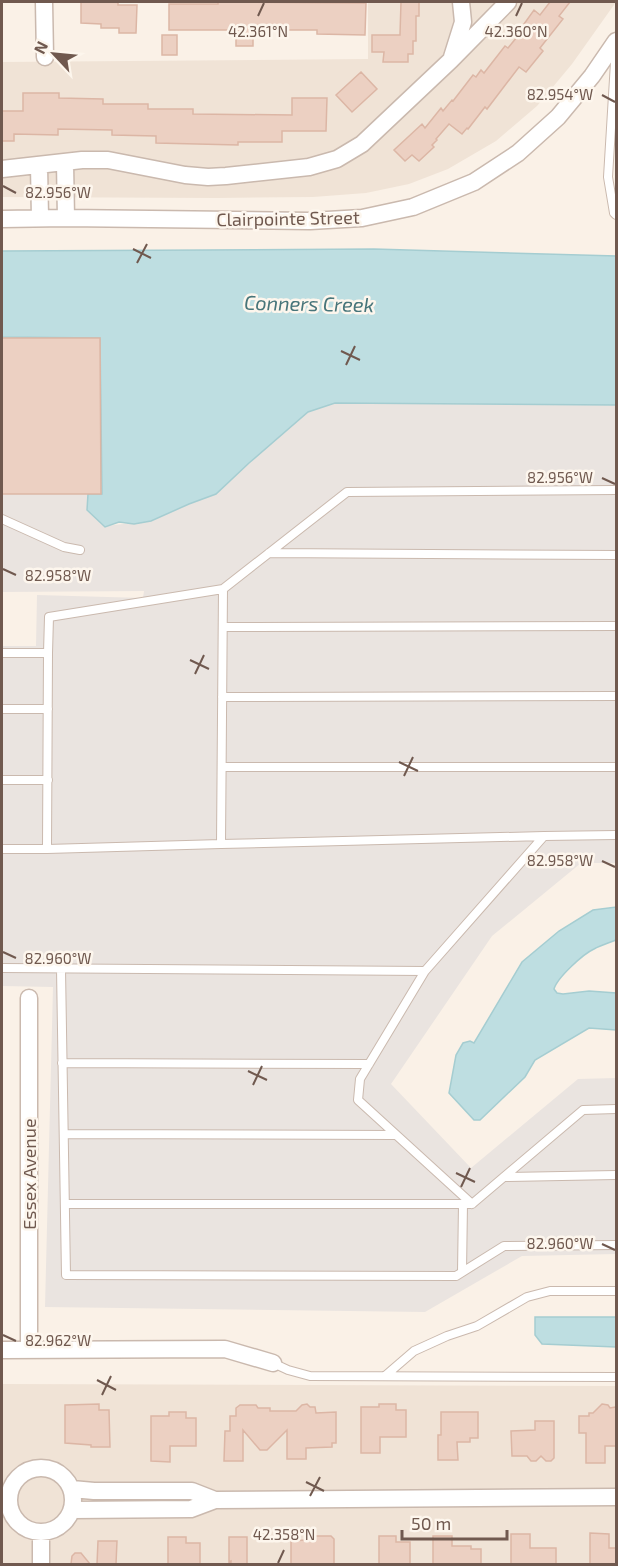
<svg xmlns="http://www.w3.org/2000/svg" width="618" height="1566" font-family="'Exo 2',sans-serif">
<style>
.residential{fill:#f0e3d6}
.industrial{fill:#eae4e0}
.water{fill:#bedee1;stroke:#a5cdd1;stroke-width:1.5}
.building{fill:#ecd0c2;stroke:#dcb6a5;stroke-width:1.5}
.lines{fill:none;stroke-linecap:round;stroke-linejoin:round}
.service-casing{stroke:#cab9ae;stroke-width:10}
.minor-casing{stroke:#cab9ae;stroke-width:19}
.service{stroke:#fff;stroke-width:8}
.minor{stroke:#fff;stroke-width:16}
.ticks{fill:none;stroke:#70594f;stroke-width:2}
.labels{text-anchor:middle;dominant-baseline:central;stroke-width:5;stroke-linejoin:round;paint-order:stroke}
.street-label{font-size:18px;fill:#70594f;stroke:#fdf6ed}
.water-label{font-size:20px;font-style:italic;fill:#47757a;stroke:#fdf6ed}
.ticks-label{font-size:15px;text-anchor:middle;fill:#70594f;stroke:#fdf6ed;stroke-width:5;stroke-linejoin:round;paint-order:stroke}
</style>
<rect width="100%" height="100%" fill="#faf1e7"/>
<path class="residential" d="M368 2H616L572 64 537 106 496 141 448 169 409 184 366 193 313 197 217 198 2 197V62L368 59Z
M2 1384 616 1386V1564H2Z"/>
<path class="industrial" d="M2 337 100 338 102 494 87 510 105 526 151 521 189 504 216 494 249 463 308 412 335 403 616 405V863H581L492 936 391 1084 471 1168 578 1079 616 1078V1254L522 1256 425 1312 45 1307 53 987 2 986V646H36L37 595 143 598 144 591 2 592Z"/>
<path class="water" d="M374 249 616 256V405L335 403 308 412 249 463 216 494 189 504 151 521 134 524 119 522 105 527 87 510 88 494H102L100 338 2 337V251Z
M616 907V940C609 943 601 945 594 949 583 954 557 978 554 989L557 993 563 994 589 991 616 993V1030L589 1028 535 1060 525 1077 480 1120H474L449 1093 456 1055 463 1043 470 1041 474 1043 522 962 559 931 593 910Z
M535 1317H616V1347L542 1344 535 1335Z"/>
<path class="building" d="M81 2H118V5H137L136 33H119V28H101V24L81 23Z
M218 2 366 3 365 35 317 34V30H253V46H236V30H169V4H218Z
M401 2H419V16H416V41H413V54H408V62H383L384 52H372V35H400Z
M550 2H570L559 16 563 19 540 48 543 51 526 72 519 67 487 109 485 107 468 129 467 128 462 134 449 124 436 139 437 140 432 145 434 147 419 161 412 155 405 161 394 150 422 124 425 128 441 108 443 111 452 100 453 101 473 75 476 77 481 70 484 73 505 46 508 48 526 26 524 24 534 10 540 15Z
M162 35H177V55H162Z
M361 72 377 89 352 112 336 95Z
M23 93H59V98L103 99V104H148V109H193V114L292 115V98H327L326 131H282V142H238V145L156 143V136L112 135V130L58 129V135L14 134V141H2V111H23Z
M2 338H100L101 494H2Z
M99 1404V1410H109L110 1447H91V1445L65 1443V1405Z
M307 1404 310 1407H315L316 1413 336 1412V1443H332V1447L306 1448V1459H287V1430L267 1450H260L243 1430V1461H224L225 1431H230V1416H236V1408L240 1405H256L258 1408H270V1411H296L302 1405Z
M379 1404H396V1410H406V1437H380V1453H361V1407H379Z
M602 1404 608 1405 610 1408 616 1407V1446H605V1463H586V1433H579V1416H589V1413H593Z
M169 1412H186V1418H196V1446H170V1462L151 1461V1416H169Z
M441 1412H478V1438H470V1442H457L458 1460H438V1435H441Z
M535 1421H554V1458L551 1461H546L541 1456 536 1461H531L527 1456H512L511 1431 535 1430Z
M590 1533 609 1534V1548H616V1564H590Z
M511 1534H530V1548H556V1564H511Z
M311 1536H331L334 1539V1564H291V1541L305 1540Z
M379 1536H396V1542H410V1564H379Z
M433 1536H452V1546H471V1549H481V1564H433Z
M168 1537H186V1543H200V1564H168Z
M229 1537H247V1564H231V1561L229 1562Z
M98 1541H117L116 1564H97Z
M75 1553H81L90 1564H71L72 1556Z"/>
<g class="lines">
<g class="service-casing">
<path id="service" d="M616 46 608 177 614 213 616 215
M2 519 64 547 80 550
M269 553 616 555
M223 589 221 844 544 836
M223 627 616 626
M2 653H48L49 617 223 589 347 492 616 490
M222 697 616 696
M2 709H48
M222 767H616
M2 780H48
M2 849H47L48 653
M47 849 221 844
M2 968 425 971 544 836 616 835
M61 969 66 1275 456 1276 504 1246 616 1245
M425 971 360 1079 358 1100 472 1204 583 1110 616 1109
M62 1063 369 1064
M64 1134 395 1135
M504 1177 616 1175
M65 1204H472
M462 1272 463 1204
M273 1363 288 1370 310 1376 616 1377
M385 1376 414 1351 447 1336 477 1326 527 1297 550 1291H616"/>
</g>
<g class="minor-casing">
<path id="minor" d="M44 2 45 57
M452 57 463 22 461 2
M65 163 66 218
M39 165 40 218
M2 169 82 160H108L185 175 208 177 226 176 309 167 337 159 362 144 451 60 508 2
M2 219 66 218 310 221 362 218 413 207 474 182 518 153 558 117 592 76 616 41
M29 998V1350
M2 1350 225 1349 273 1363
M9 1500a32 32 0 1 1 64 0a32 32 0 1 1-64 0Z
M72 1489 94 1491H192L215 1500 616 1497
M72 1510 191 1509 215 1500
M41 1564V1533"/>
</g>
<use href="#service" class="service"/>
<use href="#minor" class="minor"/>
</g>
<path class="ticks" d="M258 16 264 3M516 16 522 3M602 95 615 102M3 186 16 193M133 249 151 258M137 263 147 244M341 351 360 360M346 365 355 346M602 478 615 484M3 569 16 575M190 660 209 669M195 674 204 655M399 762 418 771M404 776 413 757M602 861 615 867M3 952 16 958M248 1071 267 1080M253 1085 262 1066M456 1173 475 1182M461 1187 470 1168M602 1244 615 1250M3 1335 16 1341M97 1380 116 1390M102 1395 111 1376M306 1482 324 1491M310 1496 320 1477M278 1563 284 1550"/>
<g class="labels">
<g class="street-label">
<text transform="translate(288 218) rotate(-1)">Clairpointe Street</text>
<text transform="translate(29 1174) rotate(-90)">Essex Avenue</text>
</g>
<g class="water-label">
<text transform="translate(309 303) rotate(1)">Conners Creek</text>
</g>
</g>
<g class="ticks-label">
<text x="516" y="37">42.360°N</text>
<text x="258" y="37">42.361°N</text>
<text x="560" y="100">82.954°W</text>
<text x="58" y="198">82.956°W</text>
<text x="560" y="483">82.956°W</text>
<text x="58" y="581">82.958°W</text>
<text x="560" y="866">82.958°W</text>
<text x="58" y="964">82.960°W</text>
<text x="560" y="1249">82.960°W</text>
<text x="58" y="1346">82.962°W</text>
<text x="284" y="1540">42.358°N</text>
</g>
<rect width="618" height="1566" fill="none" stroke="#70594f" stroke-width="6"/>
<g transform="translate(54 54) rotate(296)" stroke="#fdf6ed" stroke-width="4.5" paint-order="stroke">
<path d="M0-4.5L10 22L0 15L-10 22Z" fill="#70594f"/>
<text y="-9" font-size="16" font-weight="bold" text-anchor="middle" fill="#70594f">N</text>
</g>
<path d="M402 1530v9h105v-9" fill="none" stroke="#70594f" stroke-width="3"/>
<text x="411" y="1530" font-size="18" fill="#70594f" stroke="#fdf6ed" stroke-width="4.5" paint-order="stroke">50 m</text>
</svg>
